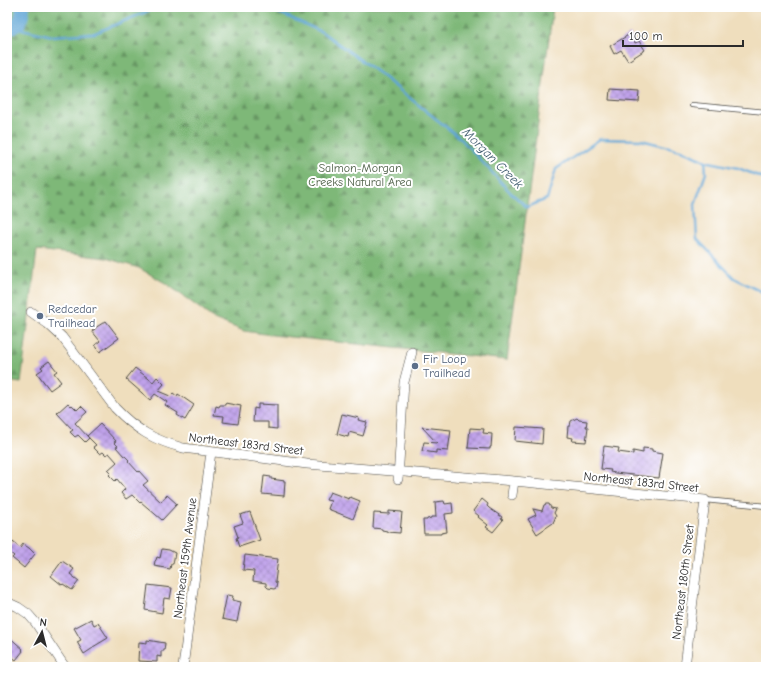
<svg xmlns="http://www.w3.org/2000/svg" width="773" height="674" font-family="'Comic Neue',sans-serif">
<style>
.forest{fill:url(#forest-firs);stroke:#547252}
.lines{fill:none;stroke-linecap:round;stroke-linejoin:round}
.stream{stroke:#5fa5d5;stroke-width:2.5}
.river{stroke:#5fa5d5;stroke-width:14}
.building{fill:url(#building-cross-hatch)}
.lane-casing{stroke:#484641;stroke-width:6}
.street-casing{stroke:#484641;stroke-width:10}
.lane{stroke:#fff;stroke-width:4.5}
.street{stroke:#fff;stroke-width:9}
.service-dot{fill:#5c6f8a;stroke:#fff;stroke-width:1.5}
.labels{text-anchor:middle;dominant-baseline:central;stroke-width:4;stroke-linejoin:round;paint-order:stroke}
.park-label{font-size:12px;fill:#4e5f48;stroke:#fff}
.service-label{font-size:12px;fill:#4e5e75;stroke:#fff;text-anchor:start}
.street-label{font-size:12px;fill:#2b2b2b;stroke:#fff}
.water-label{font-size:13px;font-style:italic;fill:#405c6f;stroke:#fff}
</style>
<defs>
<pattern id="forest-firs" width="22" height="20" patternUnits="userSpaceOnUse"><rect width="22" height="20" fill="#7eb878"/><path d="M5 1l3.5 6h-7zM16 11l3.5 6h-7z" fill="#679663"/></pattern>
<pattern id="building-cross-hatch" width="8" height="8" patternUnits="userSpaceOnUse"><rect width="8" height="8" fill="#c0a2eb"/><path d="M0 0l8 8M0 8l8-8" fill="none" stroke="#9c84bf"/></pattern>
</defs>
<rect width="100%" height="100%" fill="#fff"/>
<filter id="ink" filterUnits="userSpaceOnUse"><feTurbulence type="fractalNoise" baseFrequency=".025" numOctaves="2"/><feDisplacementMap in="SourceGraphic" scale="8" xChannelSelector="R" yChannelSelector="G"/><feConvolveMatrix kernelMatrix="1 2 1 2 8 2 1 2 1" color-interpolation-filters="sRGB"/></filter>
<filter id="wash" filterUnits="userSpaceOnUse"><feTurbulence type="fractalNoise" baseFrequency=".012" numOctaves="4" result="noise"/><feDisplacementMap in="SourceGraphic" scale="16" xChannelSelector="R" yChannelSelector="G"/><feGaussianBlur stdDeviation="0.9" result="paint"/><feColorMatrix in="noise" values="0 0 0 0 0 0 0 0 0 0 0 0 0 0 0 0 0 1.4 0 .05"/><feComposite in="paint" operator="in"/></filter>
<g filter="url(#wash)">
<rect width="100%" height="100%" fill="#efdebd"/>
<path class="forest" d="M7 7H553L507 360 272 335 244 331 214 319 167 284 139 268 106 258 37 250 21 383 7 381Z"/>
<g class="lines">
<path class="stream" d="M266 7 322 32 377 72 460 138 511 193 527 207 547 199 556 169 600 139 641 140 681 150 705 161 706 173 695 204 697 239 734 278 766 294
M13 27 52 36 95 33 146 12 154 7
M705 161 738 168 766 179"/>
<path class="river" d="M7 27C21 27 22 19 23 7"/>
</g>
<g id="blocks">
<path class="building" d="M630 34 635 43 639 41 645 50 628 61 621 50 614 54 610 46Z
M610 89 640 91 639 102 609 100Z
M106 321 119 338 100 352 95 345 100 341 92 331 95 329V328Z
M49 361 57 371 54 373 61 382 50 390 37 373 43 369 41 367Z
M135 368 153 382 157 377 164 384 158 391 170 396 173 393 177 396 178 394 194 405 185 420 177 415 178 413 165 405 167 402 155 394 150 400 126 379Z
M68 403 71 406 72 405 77 410 81 406 87 412 75 423 89 438 85 442 78 435 75 437 70 432 73 430 57 413Z
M225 403 241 406 238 424 223 422 224 416 214 415 216 406 219 407 220 405H225Z
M258 404 277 405V429L268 428V422H253L254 408 258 409Z
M342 414 359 418 358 420 367 422 363 436 349 432 348 437 337 434Z
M577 418 579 420 587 421 586 427H588L586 442 572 441 573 438 567 437 568 426H570L571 421Z
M100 424 116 441 114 442 118 446 116 447 124 456H125L129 460 128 461 138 472 139 471 148 481 143 485 161 502 167 495 177 504 162 520 141 502 140 503 132 495 126 499 121 493 125 489 117 479 115 481 109 475 111 473 108 470 117 462 109 453 106 455 103 452 100 454 93 447 96 445 87 436Z
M422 427 451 430 448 451 436 450V453L422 451 424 442 437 443Z
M516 427 543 429 542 444 515 441Z
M470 428 484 429 483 433 492 434 491 447H490V449L468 448Z
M604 446 619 448 618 452 633 454V451L643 453V448L652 449V451L663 453 659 478 615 473 610 472 611 470 601 469Z
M264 476 271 477V479L285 481 284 496 262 494Z
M330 492 349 499 350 497 360 501 353 519 328 509 331 501 326 500Z
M482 499 488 504 487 506 489 508 502 517 501 519 503 520 493 532 486 527 488 525 478 517 479 516 473 511Z
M444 501 445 504 452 503 453 513 445 514 447 532 441 533V534H424L423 520H427V519L431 518V517H436L435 502Z
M546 504H549L551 508 556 509 554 513 556 516 553 523 537 534 528 519 536 515 533 509 542 511 544 505Z
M389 511 402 512 400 533 387 532V531L382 530V529L373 528 374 513 389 514Z
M250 512 260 540 239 547 236 538 238 537 234 526 243 523 240 515Z
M13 542 20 548 23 544 29 548 35 554 24 568 12 558 14 556 7 550Z
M162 549 169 550 175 553 173 564H171L170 569 154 566 155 561 156 560 157 557 160 558Z
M245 555 278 559 275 582 277 583 276 588 274 589 268 588 266 586V583L253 581 254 571 243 570Z
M62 561 74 569 70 574 79 581 72 590 63 584 62 585 51 576Z
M148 585 172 588 170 599 164 598 162 613 145 610Z
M227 595 233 596 232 600 241 602 237 622 222 619Z
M91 619 94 625 98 623 108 638 93 647V648L84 654 77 642 81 640 74 628Z
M7 635 15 642 16 643 23 649 22 650 23 651 16 660 12 657 7 664Z
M147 640 165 643 164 651H161V657L157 656V662L138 661 139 642 147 643Z"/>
</g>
</g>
<g filter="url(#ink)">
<use href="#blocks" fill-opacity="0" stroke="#484641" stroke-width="1"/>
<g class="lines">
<g class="lane-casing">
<path id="lane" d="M692 105 766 112
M705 500 766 506"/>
</g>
<g class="street-casing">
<path id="street" d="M31 312 48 324 62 337 115 408C136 430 154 440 183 448L307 464 514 481 705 500 685 667
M398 479 404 382 412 352
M512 495 514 481
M7 602 18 607 28 614 35 622 65 667
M183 667 211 452"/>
</g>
<use href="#lane" class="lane"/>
<use href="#street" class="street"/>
</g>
</g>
<g class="service-dot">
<circle cx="40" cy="316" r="4"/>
<circle cx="415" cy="366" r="4"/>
</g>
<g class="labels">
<g class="park-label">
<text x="360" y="168">Salmon-Morgan<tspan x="360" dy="14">Creeks Natural Area</tspan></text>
</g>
<g class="service-label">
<text x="48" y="309">Redcedar<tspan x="48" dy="14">Trailhead</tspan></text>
<text x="423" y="359">Fir Loop<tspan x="423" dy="14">Trailhead</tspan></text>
</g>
<g class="street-label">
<text transform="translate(246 444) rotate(7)">Northeast 183rd Street</text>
<text transform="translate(641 482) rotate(6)">Northeast 183rd Street</text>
<text transform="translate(185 558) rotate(-83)">Northeast 159th Avenue</text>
<text transform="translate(683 582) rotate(-83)">Northeast 180th Street</text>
</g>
<g class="water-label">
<text transform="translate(493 158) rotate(45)">Morgan Creek</text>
</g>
</g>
<rect width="773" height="674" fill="none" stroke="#fff" stroke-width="24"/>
<g transform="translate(42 632) rotate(7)" stroke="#ffffff" stroke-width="3" paint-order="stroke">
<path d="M0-3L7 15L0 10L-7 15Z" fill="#2b2b2b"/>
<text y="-6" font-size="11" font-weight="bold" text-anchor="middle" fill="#2b2b2b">N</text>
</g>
<path d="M623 40v6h120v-6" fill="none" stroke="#2b2b2b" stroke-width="2"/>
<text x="629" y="40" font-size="12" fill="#2b2b2b" stroke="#ffffff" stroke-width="3" paint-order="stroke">100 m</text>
</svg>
